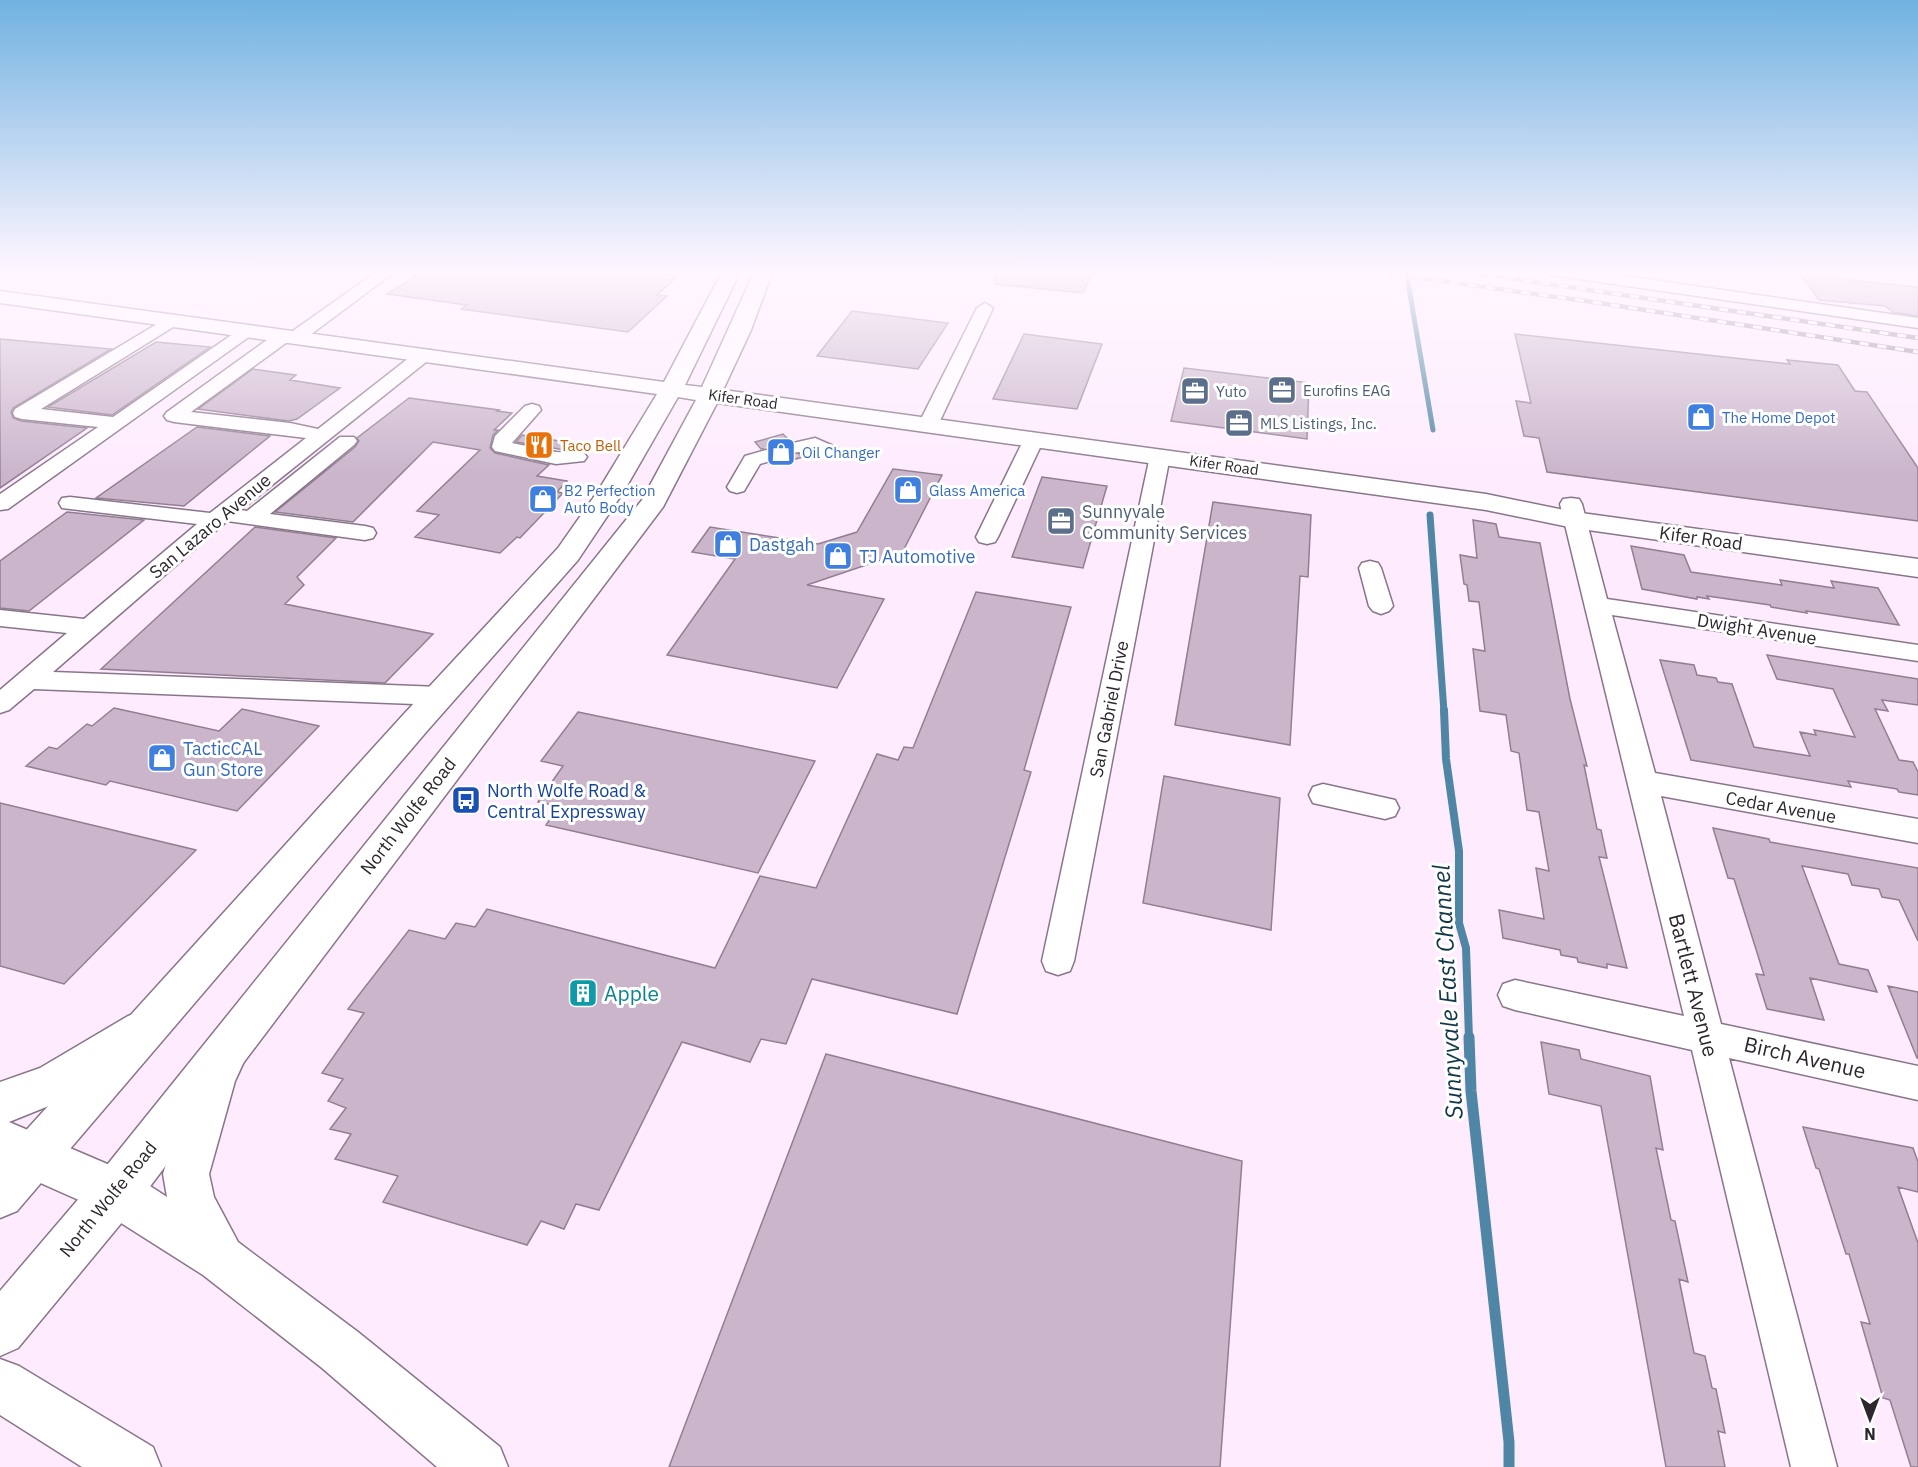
<svg xmlns="http://www.w3.org/2000/svg" width="1918" height="1467" font-family="'IBM Plex Sans',sans-serif">
<style>
.lines{fill:none;stroke-linecap:round;stroke-linejoin:round}
.stream-far3{stroke:#5086a5;stroke-width:5}
.stream-far2{stroke:#5086a5;stroke-width:7}
.stream-far1{stroke:#5086a5;stroke-width:8}
.stream{stroke:#5086a5;stroke-width:11}
.building{fill:#cab5cb;stroke:#927e93;stroke-width:1.5}
.minor-tunnel{stroke:#d4c4d5;stroke-width:18;stroke-dasharray:18 9;stroke-linecap:butt}
.minor-casing{stroke:#89758a;stroke-width:3}
.major-casing{stroke:#89758a;stroke-width:3}
.highway-casing{stroke:#89758a;stroke-width:3}
.minor{fill:#fff;fill-rule:evenodd}
.major{fill:#fff;fill-rule:evenodd}
.highway{fill:#fff;fill-rule:evenodd}
.rail-casing{stroke:#9a8d9b;stroke-width:4.5}
.rail{stroke:#fff;stroke-width:3;stroke-dasharray:9;stroke-linecap:butt}
.labels{text-anchor:middle;dominant-baseline:central;stroke-width:6;stroke-linejoin:round;paint-order:stroke}
.far-service-label{font-size:15px;fill:#4e5e75;stroke:#fff;text-anchor:start}
.far-street-label{font-size:15px;fill:#2e262f;stroke:#fff}
.far-shop-label{font-size:15px;fill:#366cbe;stroke:#fff;text-anchor:start}
.far-food-label{font-size:15px;fill:#c56008;stroke:#fff;text-anchor:start}
.service-label{font-size:18px;fill:#4e5e75;stroke:#fff;text-anchor:start}
.street-label{font-size:18px;fill:#2e262f;stroke:#fff}
.shop-label{font-size:18px;fill:#366cbe;stroke:#fff;text-anchor:start}
.transit-label{font-size:18px;fill:#164399;stroke:#fff;text-anchor:start}
.near-street-label{font-size:21px;fill:#2e262f;stroke:#fff}
.near-culture-label{font-size:21px;fill:#0d838f;stroke:#fff;text-anchor:start}
.near-water-label{font-size:24px;font-style:italic;fill:#123748;stroke:#fff}
</style>
<rect width="100%" height="100%" fill="#feecfe"/>
<g class="lines">
<path class="stream-far3" d="M1408 282 1433 430"/>
<path class="stream-far2" d="M1430 515 1444 712"/>
<path class="stream-far1" d="M1444 710 1446 759 1459 851V923L1466 948 1469 1039"/>
<path class="stream" d="M1469 1037 1471 1091 1509 1442V1467"/>
</g>
<path class="building" d="M425 270H630L678 276 657 295 667 296 628 332 461 309 467 305 387 294Z
M995 270H1094L1083 293 994 284Z
M1798 271 1837 275 1841 279 1918 287V316L1893 312 1885 306 1819 300Z
M852 311 948 323 918 369 817 356Z
M1024 334 1102 344 1077 409 993 399Z
M1515 334 1790 364 1787 360 1838 365 1855 391 1867 392 1918 468V521L1547 472 1539 438 1524 436 1516 401 1531 403Z
M0 339 111 349 13 408 11 412 13 418 21 421 87 428 0 488Z
M156 342 210 347 112 415 48 407Z
M1184 368 1309 383 1307 439 1171 421Z
M253 369 296 375 290 380 340 388 297 419 289 421 198 409Z
M409 398 499 410 497 411 512 413 494 430H498L493 435 490 448 495 453 549 465 537 476 567 481 557 492 563 493 520 538 517 537 500 553 415 537 439 515 417 511 480 450 433 442 353 522 275 512 355 447 359 441 357 438Z
M197 427 270 436 184 506 96 498Z
M783 434 790 441 784 448 787 453 801 454 803 457 774 465 772 463 778 456 775 451 767 448 761 449 755 442Z
M522 435 572 443 565 450 516 442Z
M893 469 942 475 902 553 807 585 884 599 837 688 667 655 735 559 692 552 710 527 818 544 857 532Z
M1042 477 1107 486 1083 568 1012 557Z
M1213 502 1311 515 1308 577 1300 576 1290 745 1175 725Z
M67 512 144 520 29 611 0 608V561Z
M1473 520 1496 524 1499 537 1540 543 1570 699 1587 766 1584 765 1597 829 1601 830 1607 858 1599 857 1627 968 1607 964V968L1578 962 1577 958 1561 955 1560 950 1503 938 1499 910 1544 919 1536 868 1549 871 1539 812 1527 810 1519 753 1511 751 1506 715 1480 711 1473 649 1485 651 1479 602 1469 601 1467 585 1464 584 1460 555 1477 558Z
M255 527 336 538 297 577 304 585 285 604 433 634 385 683 101 669Z
M1631 546 1684 555 1691 572 1782 585 1780 580 1834 588 1831 581 1878 588 1899 625 1806 611 1807 613 1771 607 1770 605 1707 596 1709 599 1697 597V599L1642 589Z
M976 592 1071 607 1024 770 1031 772 957 1014 812 979 786 1044 761 1039 750 1062 682 1042 599 1210 576 1204 564 1229 541 1221 527 1245 383 1202 398 1176 335 1159 351 1134 330 1129 346 1108 328 1101 343 1079 322 1073 364 1013 348 1009 409 930 445 939 456 923 475 927 487 909 715 968 760 876 816 888 877 754 898 760 904 747 913 748Z
M1767 655 1918 679V705L1882 700 1888 711 1875 709 1899 760 1913 762 1918 772V795L1899 792 1897 789 1848 781 1851 787 1691 760 1660 660 1694 665 1697 675 1716 678 1718 682 1732 684 1754 747 1810 756 1800 732 1816 735 1814 730 1855 737 1833 689 1777 679Z
M114 708 219 731 242 709 319 726 237 811 110 781 106 785 26 766 49 747 57 749 87 724 92 726Z
M578 712 815 761 758 873 546 825 559 806 538 802 563 766 541 761Z
M1164 776 1280 798 1271 930 1143 903Z
M0 803 196 850 64 984 0 966Z
M1713 828 1769 839 1770 842 1918 868V941L1899 900 1882 897 1879 889 1852 885 1848 874 1802 866 1839 964 1868 970 1877 992 1810 978 1824 1020 1767 1009 1756 974 1764 975 1734 879 1728 878Z
M1888 986 1918 992V1058H1917Z
M1541 1042 1579 1050 1581 1059 1650 1076 1663 1150 1656 1148 1671 1220 1675 1221 1688 1282 1679 1279 1694 1353 1705 1356 1712 1388 1716 1389 1725 1433 1718 1431 1725 1467H1666L1601 1106 1549 1094Z
M826 1054 1242 1161 1220 1467H669Z
M1803 1127 1913 1148 1918 1162V1192L1898 1187 1918 1243V1467H1911L1890 1400 1883 1398 1861 1322 1870 1324 1849 1254H1846L1819 1169 1816 1168Z"/>
<g class="lines">
<path class="minor-tunnel" d="M766 456 796 448"/>
<g class="minor-casing">
<path id="minor" d="M379 270H397L302 341 296 342 290 340 191 412 290 423 318 429 419 350H431L434 354 431 358 241 510 247 511 340 437H354L357 441 354 445 270 514 365 526 373 528 376 533 373 538 365 540 227 521 53 672 440 687 449 690 453 696 449 702 440 705 34 689 9 710 0 713V690L67 633 0 626V610L84 619 197 524 70 509 62 508 59 503 62 498 70 497 210 513 306 438 174 422 167 420 164 416 167 412 278 332 284 331 290 333Z
M1543 270H1583L1918 318V328L1551 275Z
M985 303 993 308 938 425 935 429H921L918 425 977 308Z
M172 315 180 320 178 324 41 409 113 417 243 327H255L257 331 8 509 0 510V494L98 427 22 419 15 417 13 413 15 409Z
M532 404 539 406 541 410 512 443 556 452 584 453 587 457 584 461 556 464 495 451 492 447 495 436 525 406Z
M1034 433 1041 435 1044 439 998 537 995 542 987 544 979 542 976 537 1024 439 1027 435Z
M815 438 838 448 841 452 838 456C827 459 824 454 814 451 806 449 798 454 789 452L786 448 789 444Z
M766 450 773 452 776 456 773 460 760 464 744 491 737 493 730 491 727 487 745 456Z
M1160 450 1167 452 1170 456 1074 961 1070 971 1058 975 1046 971 1042 961 1150 456 1153 452Z
M1571 498 1579 499 1582 504 1607 599 1918 645V661L1612 615 1655 773 1918 819V843L1661 796 1721 1024 1918 1066V1100L1729 1058 1837 1467H1791L1692 1050 1515 1010 1503 1006 1498 995 1503 984 1515 980 1684 1016 1560 504 1563 499Z
M1370 561 1378 563 1381 568 1393 606 1389 611 1381 614 1373 611 1369 606 1359 568 1362 563Z
M1323 784 1395 800 1399 808 1395 816 1385 819 1313 803 1309 795 1313 787Z"/>
</g>
<g class="major-casing">
<path id="major" d="M723 270H741L685 385 702 387 755 270H773L751 330 723 390 1486 494 1574 512 1918 559V577L1574 528 1486 510 717 403 663 507 133 1209 18 1348 0 1356V1291L99 1175 642 500 696 400 678 397 624 491 578 560 427 731 17 1211 0 1218V1159L403 715 558 548 598 491 657 394 0 303V291L664 382Z"/>
</g>
<g class="highway-casing">
<path id="highway" d="M143 1011 158 1016 164 1030 158 1044 71 1097 9 1122 133 1175 167 1197 163 1174 192 1079 216 1030 231 1024 246 1030 252 1044 235 1081 209 1174 214 1197 238 1242 358 1332 500 1447 508 1467H437L322 1368 203 1275 99 1209 0 1165V1082L40 1068 128 1016Z
M0 1359 19 1366 153 1447 161 1467H82L0 1415Z"/>
</g>
<use href="#minor" class="minor"/>
<use href="#major" class="major"/>
<use href="#highway" class="highway"/>
<g class="rail-casing">
<path id="rail" d="M1361 270 1586 301 1918 352
M1452 270 1918 338"/>
</g>
<use href="#rail" class="rail"/>
</g>
<linearGradient id="sky" x2="0" y2="1"><stop stop-color="#71b2e1"/><stop offset="0.57" stop-color="#fff6ff"/><stop offset="1" stop-color="#fff6ff" stop-opacity="0"/></linearGradient>
<rect width="1918" height="475" fill="url(#sky)"/>
<defs>
<g id="office-square" transform="scale(1.5)"><rect x="-9" y="-9" width="18" height="18" rx="4" fill="#5c6f8a" stroke="#fff"/><path d="M-6-3h4V-5.5h4V-3h4V5H-6ZM-1-4.5V-3h2v-1.5ZM-6 0V1H6V0Z" fill="#fff"/></g>
<g id="shop-square" transform="scale(1.5)"><rect x="-9" y="-9" width="18" height="18" rx="4" fill="#3f7fe0" stroke="#fff"/><path d="M-5-2.5h2.3a2.7 3.5 0 0 1 5.4 0H5L5.5 6h-11ZM-1.5-2.5h3a1.5 2.3 0 0 0-3 0Z" fill="#fff"/></g>
<g id="restaurant-square" transform="scale(1.5)"><rect x="-9" y="-9" width="18" height="18" rx="4" fill="#e8710a" stroke="#fff"/><path d="M-5-6h1v4h1v-4h1v4h1v-4h1v5L-1.5 .5V6h-2V.5L-5-1ZM5-6V6H3V1.5H1.5Q1.5-4 5-6Z" fill="#fff"/></g>
<g id="bus-square" transform="scale(1.5)"><rect x="-9" y="-9" width="18" height="18" rx="4" fill="#1a4fb4" stroke="#fff"/><path d="M-5-6H5V4H4V6H2V4H-2V6H-4V4H-5ZM-3.5-4V0h7V-4ZM-3.5 1.2v1.5H-2V1.2ZM2 1.2v1.5H3.5V1.2Z" fill="#fff"/></g>
<g id="building-square" transform="scale(1.5)"><rect x="-9" y="-9" width="18" height="18" rx="4" fill="#0f9aa8" stroke="#fff"/><path d="M-4-6H4V6H1V3H-1V6H-4ZM-2.5-4.3h1.7v1.8h-1.7ZM.8-4.3h1.7v1.8H.8ZM-2.5-1h1.7V.8h-1.7ZM.8-1h1.7V.8H.8Z" fill="#fff"/></g>
</defs>
<g fill-rule="evenodd">
<use href="#office-square" x="1282" y="390"/>
<use href="#office-square" x="1195" y="391"/>
<use href="#shop-square" x="1701" y="417"/>
<use href="#office-square" x="1239" y="423"/>
<use href="#restaurant-square" x="539" y="445"/>
<use href="#shop-square" x="781" y="452"/>
<use href="#shop-square" x="908" y="490"/>
<use href="#shop-square" x="543" y="499"/>
<use href="#office-square" x="1061" y="521"/>
<use href="#shop-square" x="728" y="544"/>
<use href="#shop-square" x="838" y="556"/>
<use href="#shop-square" x="162" y="758"/>
<use href="#bus-square" x="466" y="800"/>
<use href="#building-square" x="583" y="993"/>
</g>
<g class="labels">
<g class="far-service-label">
<text x="1303" y="390">Eurofins EAG</text>
<text x="1216" y="391">Yuto</text>
<text x="1260" y="423">MLS Listings, Inc.</text>
</g>
<g class="far-street-label">
<text transform="translate(743 399) rotate(8)">Kifer Road</text>
<text transform="translate(1224 465) rotate(8)">Kifer Road</text>
</g>
<g class="far-shop-label">
<text x="1722" y="417">The Home Depot</text>
<text x="802" y="452">Oil Changer</text>
<text x="564" y="490">B2 Perfection<tspan x="564" dy="17">Auto Body</tspan></text>
<text x="929" y="490">Glass America</text>
</g>
<g class="far-food-label">
<text x="560" y="445">Taco Bell</text>
</g>
<g class="service-label">
<text x="1082" y="511">Sunnyvale<tspan x="1082" dy="21">Community Services</tspan></text>
</g>
<g class="street-label">
<text transform="translate(210 526) rotate(-40)">San Lazaro Avenue</text>
<text transform="translate(1701 538) rotate(8)">Kifer Road</text>
<text transform="translate(1757 629) rotate(9)">Dwight Avenue</text>
<text transform="translate(1109 709) rotate(-79)">San Gabriel Drive</text>
<text transform="translate(1781 807) rotate(10)">Cedar Avenue</text>
<text transform="translate(408 816) rotate(-52)">North Wolfe Road</text>
<text transform="translate(108 1199) rotate(-51)">North Wolfe Road</text>
</g>
<g class="shop-label">
<text x="749" y="544">Dastgah</text>
<text x="859" y="556">TJ Automotive</text>
<text x="183" y="748">TacticCAL<tspan x="183" dy="21">Gun Store</tspan></text>
</g>
<g class="transit-label">
<text x="487" y="790">North Wolfe Road &amp;<tspan x="487" dy="21">Central Expressway</tspan></text>
</g>
<g class="near-street-label">
<text transform="translate(1694 985) rotate(76)">Bartlett Avenue</text>
<text transform="translate(1805 1057) rotate(13)">Birch Avenue</text>
</g>
<g class="near-culture-label">
<text x="604" y="993">Apple</text>
</g>
<g class="near-water-label">
<text transform="translate(1447 992) rotate(-93)">Sunnyvale East Channel</text>
</g>
</g>
<g transform="translate(1870 1419) rotate(180)" stroke="#ffffff" stroke-width="4.5" paint-order="stroke">
<path d="M0-4.5L10 22L0 15L-10 22Z" fill="#2e262f"/>
<text y="-9" font-size="16" font-weight="bold" text-anchor="middle" fill="#2e262f">N</text>
</g>
</svg>
